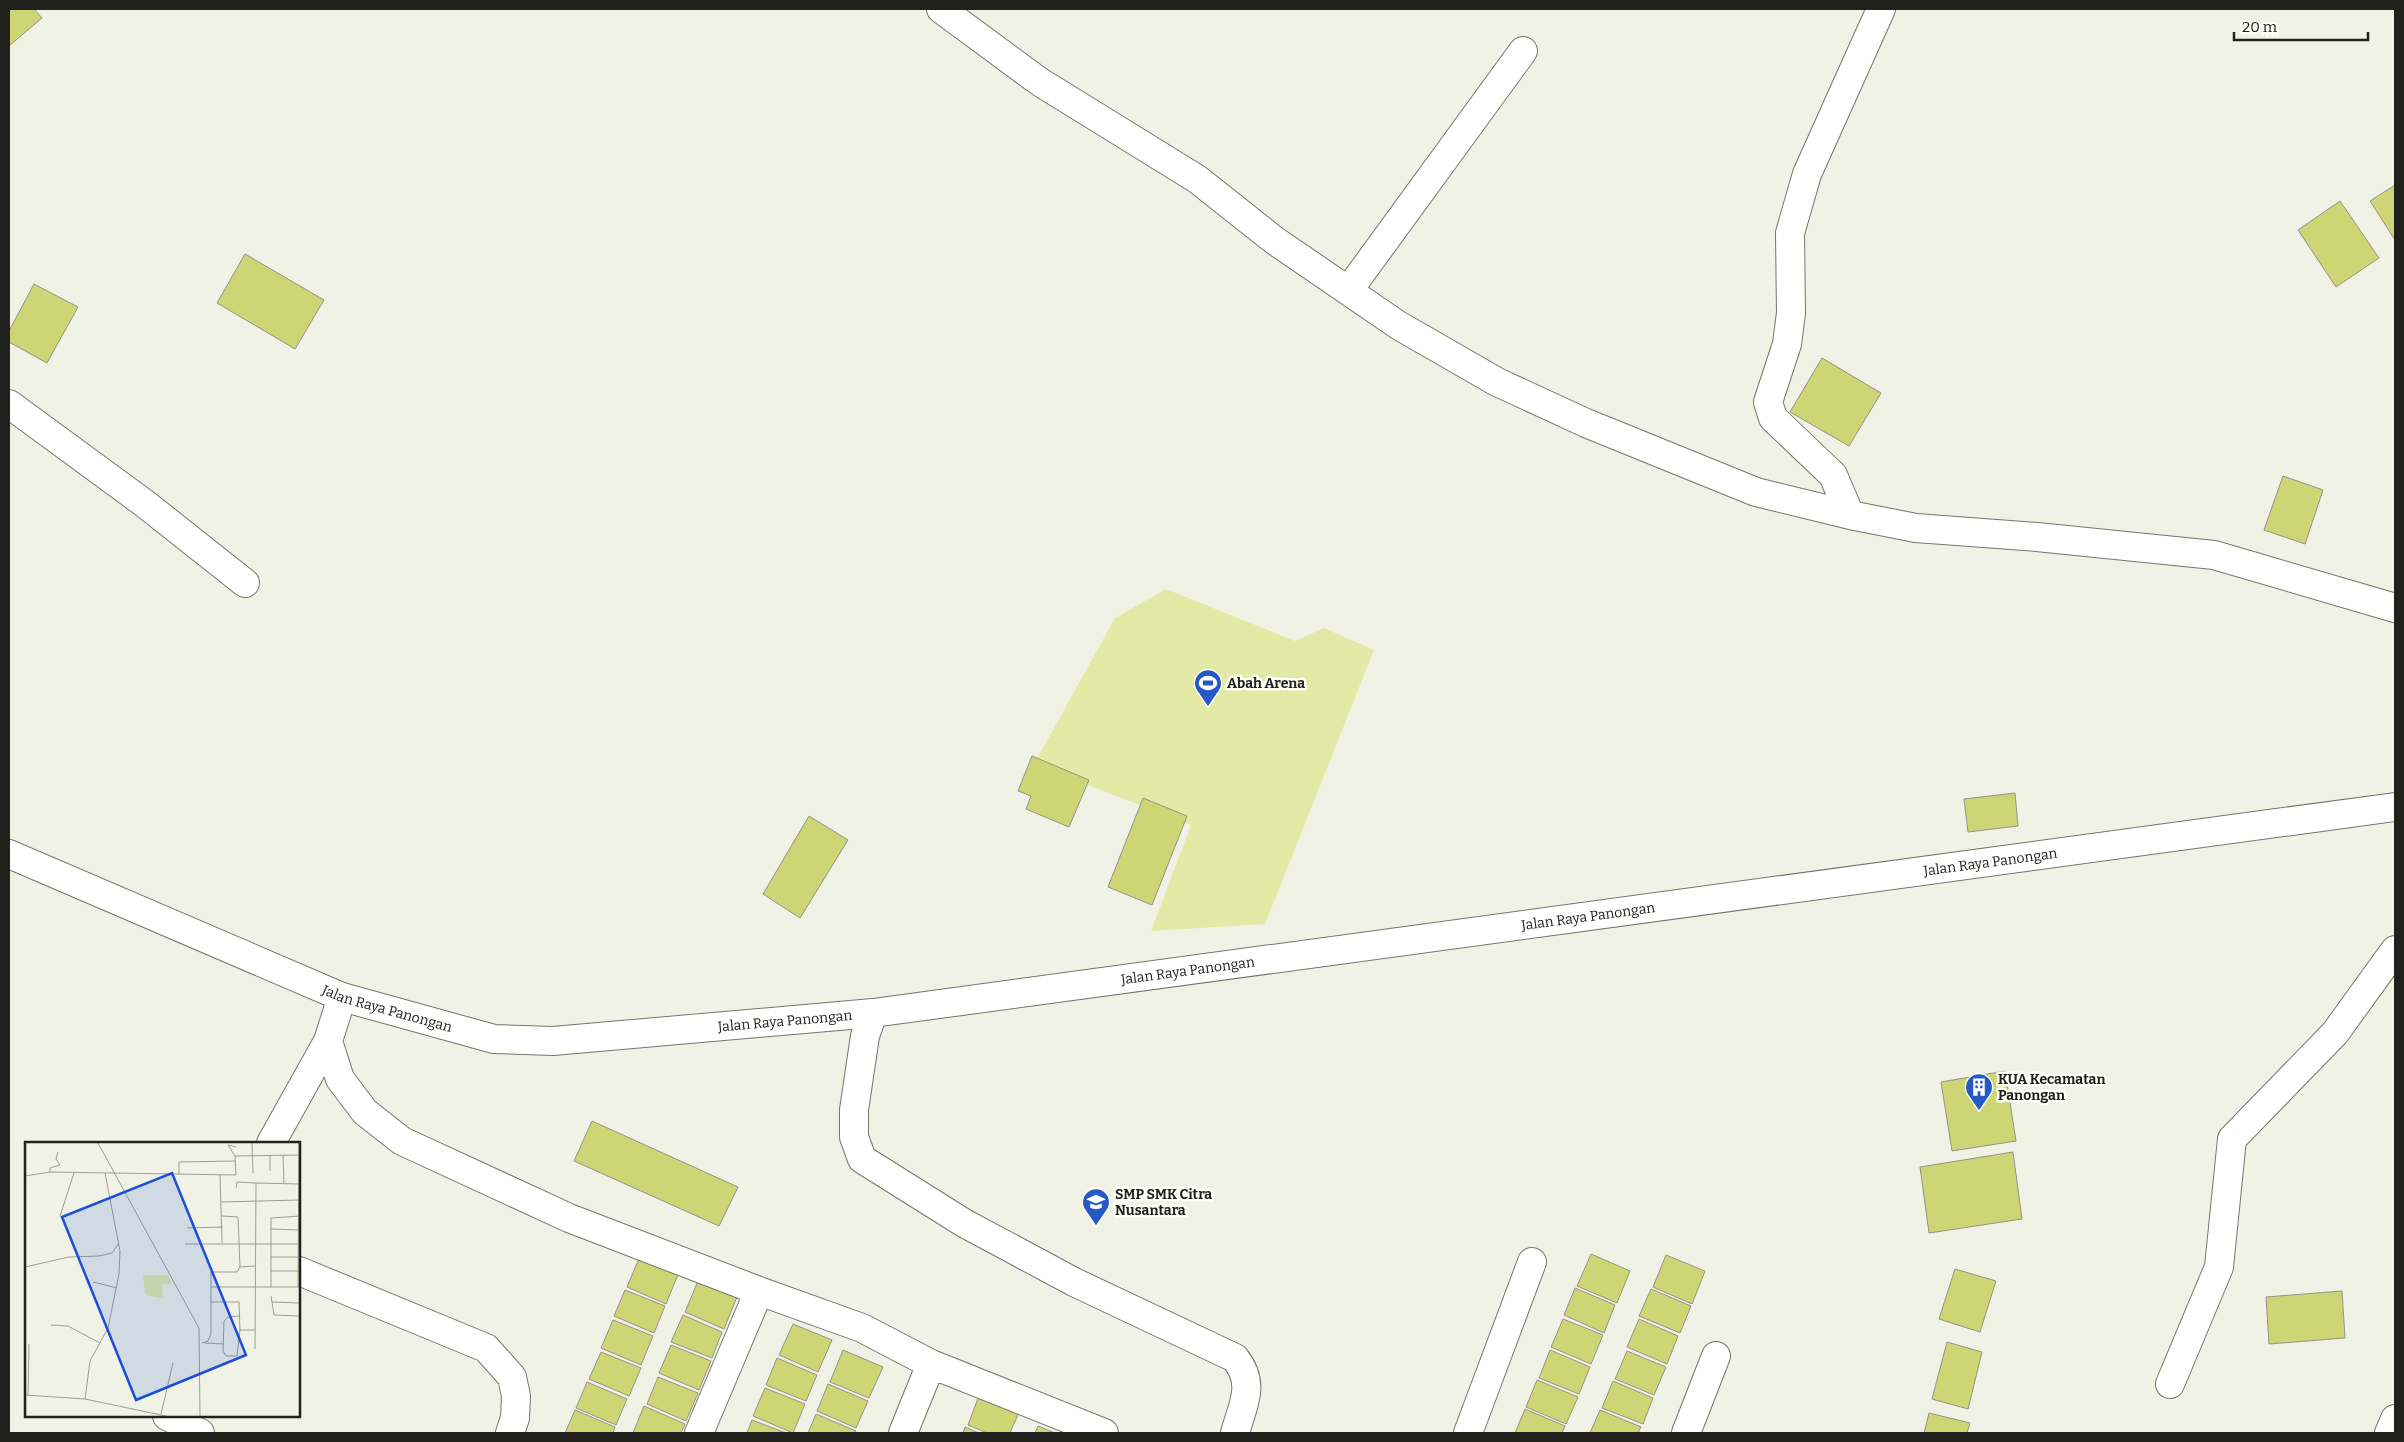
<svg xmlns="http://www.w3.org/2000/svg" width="2404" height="1442" font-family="Bitter,serif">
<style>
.green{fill:#e3eaa5}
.building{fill:#cdd575;stroke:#939488}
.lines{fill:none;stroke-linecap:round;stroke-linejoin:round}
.minor-casing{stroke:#75766a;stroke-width:30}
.major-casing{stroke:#75766a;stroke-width:30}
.minor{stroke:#fff;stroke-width:28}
.major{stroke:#fff;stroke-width:28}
.labels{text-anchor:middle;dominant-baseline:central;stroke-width:5;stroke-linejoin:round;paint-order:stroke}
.poi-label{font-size:14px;font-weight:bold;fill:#20211c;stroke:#fefff7;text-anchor:start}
.street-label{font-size:14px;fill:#20211c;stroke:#fefff7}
.inset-road{fill:none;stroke:#9d9e95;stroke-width:1}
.view{fill:#1d4ed8;fill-opacity:0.15;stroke:#1d4ed8;stroke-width:2.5}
.inset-edge{fill:none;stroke:#20211c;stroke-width:2.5}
</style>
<rect width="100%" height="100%" fill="#f0f2e5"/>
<path class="green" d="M1166 589 1295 641 1324 628 1374 650 1265 924 1151 931 1191 825 1034 764 1115 618Z"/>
<path class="building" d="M9 9H34L42 18 9 46Z
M2395 185V240L2370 201Z
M2340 201 2379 258 2336 287 2298 230Z
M245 254 324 300 295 349 217 303Z
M34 284 78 307 47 363 9 342V331Z
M1822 358 1881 393 1849 446 1790 412Z
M2283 476 2323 490 2305 544 2264 530Z
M1032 756 1089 780 1069 827 1026 809 1031 796 1018 791Z
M2015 793 2018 826 1968 832 1964 799Z
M1143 798 1187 816 1152 905 1108 887Z
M809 816 848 840 800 918 763 894Z
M2005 1071 2016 1141 1952 1151 1941 1082Z
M592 1121 738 1187 719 1226 574 1161Z
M2013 1152 2022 1219 1929 1233 1920 1167Z
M1591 1254 1630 1271 1617 1303 1577 1286Z
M1666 1255 1705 1271 1692 1304 1653 1287Z
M640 1256 679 1272 666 1304 627 1287Z
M1955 1269 1996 1281 1980 1332 1939 1319Z
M698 1281 737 1297 724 1329 685 1312Z
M1575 1288 1615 1305 1604 1333 1564 1315Z
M1651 1289 1691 1306 1680 1333 1639 1316Z
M625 1290 665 1306 654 1333 614 1316Z
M2342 1291 2345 1338 2269 1344 2266 1297Z
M683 1315 722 1332 712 1358 671 1342Z
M1563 1319 1603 1335 1591 1364 1551 1347Z
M1639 1319 1678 1336 1667 1364 1627 1347Z
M613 1320 653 1336 641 1365 601 1348Z
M793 1324 832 1340 818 1372 779 1355Z
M1947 1342 1982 1352 1968 1409 1932 1399Z
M671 1345 711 1361 699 1390 659 1373Z
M843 1350 883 1367 869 1398 830 1382Z
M1550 1350 1590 1367 1579 1394 1539 1378Z
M1627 1351 1666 1367 1654 1395 1615 1379Z
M601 1352 641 1368 629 1396 589 1379Z
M777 1358 817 1375 806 1401 766 1385Z
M658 1377 698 1393 686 1421 647 1404Z
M1537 1380 1578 1397 1566 1424 1526 1407Z
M1613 1381 1653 1398 1643 1424 1602 1408Z
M587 1382 627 1399 616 1425 576 1408Z
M828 1384 868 1401 856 1428 817 1411Z
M765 1388 805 1404 793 1433 753 1416Z
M980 1393 1020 1410 1010 1433H987L968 1425Z
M644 1406 685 1424 681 1433H633Z
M1525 1409 1565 1426 1562 1433H1515Z
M575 1410 615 1427 613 1433H565Z
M1600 1410 1641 1427 1638 1433H1590Z
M1929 1413 1970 1423 1967 1433H1924Z
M816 1414 856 1431 855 1433H808Z
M752 1420 786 1433H747Z
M1038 1426 1055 1433H1035Z
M965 1427 979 1433H963Z"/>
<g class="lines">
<g class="minor-casing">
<path id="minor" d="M941 9 1040 82 1197 179 1274 240 1398 325 1497 382 1586 423 1756 492 1850 515 1916 528 2037 537 2214 555 2395 608
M1348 291 1523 51
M9 404 144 503 245 583
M1850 515 1833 475 1773 418 1768 402 1787 344 1791 313 1790 233 1807 174 1881 9
M342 997 328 1041 340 1079 365 1112 402 1141 569 1218 759 1291 862 1328 931 1364 903 1433
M873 1013 865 1036 854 1110V1137L862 1159 964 1223 1074 1282 1235 1358C1256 1384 1243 1404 1235 1433
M271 1143 328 1041
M299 1271 486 1348 512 1377 516 1396 515 1418 510 1433
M931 1364 1104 1433
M2170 1384 2219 1267 2232 1139 2335 1033 2395 950
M167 1416 200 1433
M699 1433 759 1291
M1468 1433 1532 1262
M1686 1433 1716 1356
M2389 1433 2395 1419"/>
</g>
<g class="major-casing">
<g id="major">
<path id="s1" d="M9 854 342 997 494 1039 553 1041 873 1013 2395 807"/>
</g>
</g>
<use href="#minor" class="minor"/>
<use href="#major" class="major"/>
</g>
<defs>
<g id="stadium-pin" transform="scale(1.4375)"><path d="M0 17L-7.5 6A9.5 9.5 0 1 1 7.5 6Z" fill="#2658c6" stroke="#fefff7"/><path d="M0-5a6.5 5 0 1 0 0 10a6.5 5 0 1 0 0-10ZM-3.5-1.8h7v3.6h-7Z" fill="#fff"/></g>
<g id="building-pin" transform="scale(1.4375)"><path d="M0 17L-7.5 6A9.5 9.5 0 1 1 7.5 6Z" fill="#2658c6" stroke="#fefff7"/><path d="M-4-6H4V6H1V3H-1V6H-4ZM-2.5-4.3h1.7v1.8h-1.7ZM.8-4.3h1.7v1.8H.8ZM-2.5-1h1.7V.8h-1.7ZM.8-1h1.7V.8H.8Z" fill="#fff"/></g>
<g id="school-pin" transform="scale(1.4375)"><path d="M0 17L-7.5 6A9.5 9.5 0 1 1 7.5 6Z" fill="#2658c6" stroke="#fefff7"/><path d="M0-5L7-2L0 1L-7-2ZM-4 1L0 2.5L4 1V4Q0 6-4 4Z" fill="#fff"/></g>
</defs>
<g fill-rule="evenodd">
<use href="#stadium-pin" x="1208" y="683"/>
<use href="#building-pin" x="1979" y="1087"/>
<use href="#school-pin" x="1096" y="1202"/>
</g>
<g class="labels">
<g class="poi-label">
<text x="1227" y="683">Abah Arena</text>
<text x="1998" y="1079">KUA Kecamatan<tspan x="1998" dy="16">Panongan</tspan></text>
<text x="1115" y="1194">SMP SMK Citra<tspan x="1115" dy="16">Nusantara</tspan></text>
</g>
<g class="street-label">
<text stroke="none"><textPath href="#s1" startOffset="2028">Jalan Raya Panongan</textPath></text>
<text stroke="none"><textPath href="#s1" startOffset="1622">Jalan Raya Panongan</textPath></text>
<text stroke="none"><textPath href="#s1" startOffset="1218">Jalan Raya Panongan</textPath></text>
<text stroke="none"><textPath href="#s1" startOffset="409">Jalan Raya Panongan</textPath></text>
<text stroke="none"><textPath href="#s1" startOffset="812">Jalan Raya Panongan</textPath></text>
</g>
</g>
<g transform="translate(25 1142)">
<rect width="275" height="275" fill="#f0f2e5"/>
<path d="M118 133H143L147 142H137L138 156 124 154 120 151Z" fill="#e3eaa5"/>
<path class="inset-road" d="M73 1 174 186 175 274M227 1 228 31M211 5 203 3 210 14 275 13M245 13V29M258 13 259 41M25 30V26L35 23 31 17 33 10M154 32V20L210 19M195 33 197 101M0 34 25 30 211 33 210 14M211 46 212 40 231 41M196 60 275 58M35 74 49 31M197 74 213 75 215 125M162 86 198 85M246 87 275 88M160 102H275M246 115H275M0 125 44 115 74 114 87 111 94 101M246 129H275M68 140 92 146M186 145V130H212L215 125 230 124M246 145V76L275 74M273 145 274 1M246 154 249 173 275 174M186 160H214L215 188H230M247 160 275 161M215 174 203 175 199 179 198 209 201 214H212L215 188M26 183 43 184 75 201M177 201 183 199 186 192V145H275M180 201 199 202M230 207 231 41 275 42M0 253 60 257 141 274M3 253 4 202M60 257 65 219 83 186 94 132 95 109 80 31M136 272 148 221"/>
<path class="view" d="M147 31 221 213 111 258 37 75Z"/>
<rect width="275" height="275" class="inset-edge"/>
</g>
<rect width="2404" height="1442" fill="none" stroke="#20211c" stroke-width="20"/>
<path d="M2234 32v8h134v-8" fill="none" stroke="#20211c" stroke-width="2.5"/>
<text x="2242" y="32" font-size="15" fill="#20211c" stroke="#fefff7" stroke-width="4" paint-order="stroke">20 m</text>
</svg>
